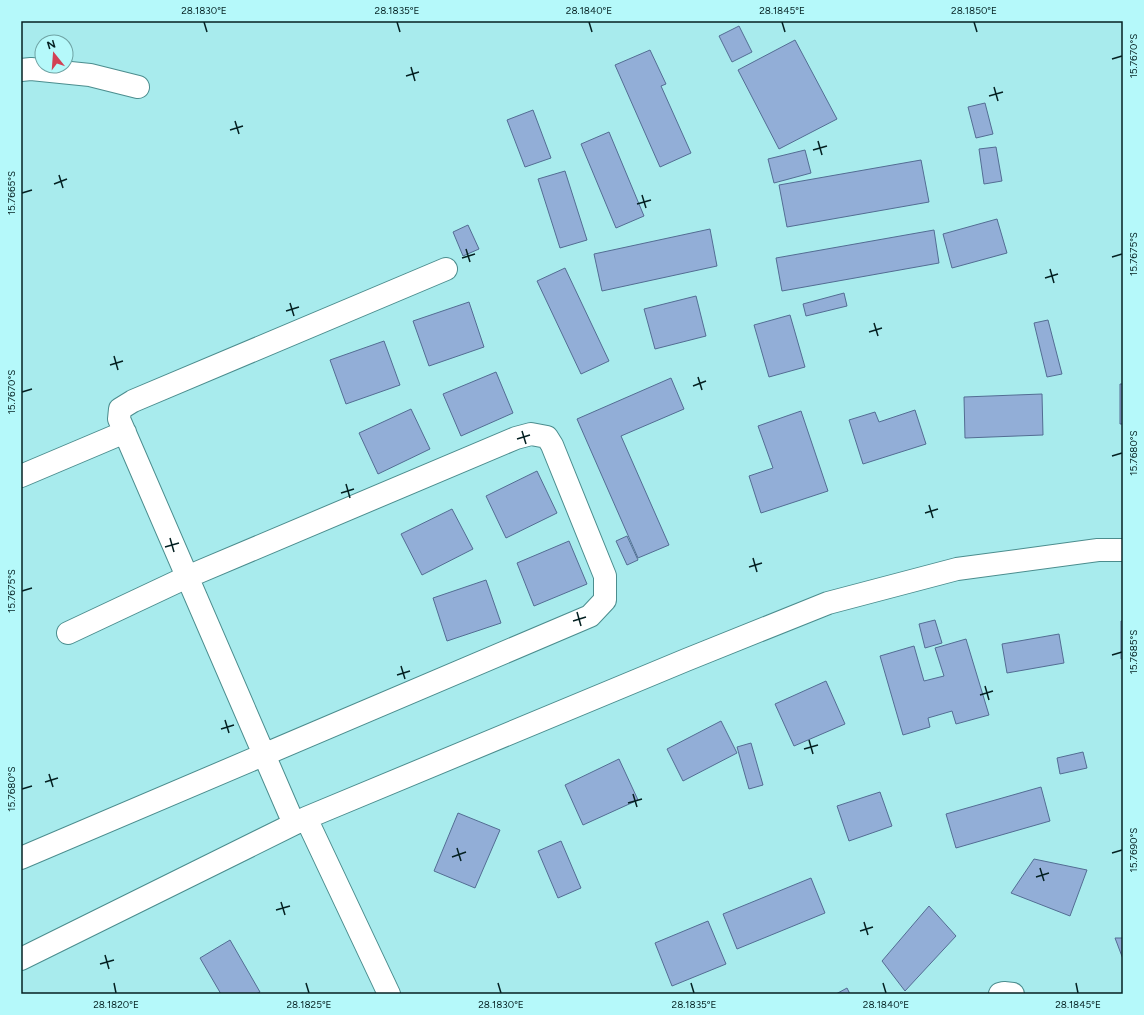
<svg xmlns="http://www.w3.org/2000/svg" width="1144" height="1015" font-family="Figtree,sans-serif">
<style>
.building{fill:#92aed7;stroke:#536d93}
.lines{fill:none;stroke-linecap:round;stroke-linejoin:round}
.minor-casing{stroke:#4b8d8e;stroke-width:24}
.minor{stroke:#fff;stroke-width:22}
.ticks{fill:none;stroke:#052122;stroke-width:1.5}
.neatline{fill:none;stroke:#052122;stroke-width:1.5}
.ticks-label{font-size:10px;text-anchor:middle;fill:#052122}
</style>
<rect width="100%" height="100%" fill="#a8ebed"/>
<path class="building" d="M739 26 752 52 732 62 719 36Z
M795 40 837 119 779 149 738 70Z
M650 50 666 84 661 86 691 153 660 167 615 65Z
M985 103 993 134 976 138 968 107Z
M533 110 551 158 525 167 507 120Z
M609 132 644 216 616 228 581 144Z
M996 147 1002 181 984 184 979 149Z
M805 150 811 173 774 183 768 159Z
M921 160 929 202 787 227 779 185Z
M565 171 587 240 560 248 538 179Z
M997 219 1007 253 952 268 943 234Z
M468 225 479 249 463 256 453 232Z
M710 229 717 266 602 291 594 254Z
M934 230 939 263 782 291 776 258Z
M565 268 609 361 581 374 537 281Z
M844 293 847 306 806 316 803 304Z
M696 296 706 336 655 349 644 309Z
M469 302 484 347 429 366 413 321Z
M790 315 805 367 769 377 754 325Z
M1048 320 1062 374 1047 377 1034 323Z
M384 341 400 385 346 404 330 360Z
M496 372 513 413 461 436 443 394Z
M671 378 684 409 621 436 669 545 638 558 577 419Z
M1120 384H1123V424H1120Z
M1042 394 1043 435 965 438 964 397Z
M411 409 430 449 378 474 359 433Z
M915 410 926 444 863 464 849 420 875 412 879 422Z
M801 411 828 491 761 513 749 476 773 468 758 426Z
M537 471 557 513 506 538 486 496Z
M452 509 473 549 422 575 401 534Z
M627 536 638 560 627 565 616 541Z
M569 541 587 584 534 606 517 563Z
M486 580 501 623 447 641 433 598Z
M935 620 942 643 925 648 919 624Z
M1121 621H1123V659H1121Z
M1059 634 1064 663 1007 673 1002 644Z
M966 639 989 715 956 724 952 711 928 718 930 727 903 735 880 656 914 646 924 681 944 676 935 648Z
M826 681 845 724 794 746 775 704Z
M721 721 737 753 683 781 667 749Z
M751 743 763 785 749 789 737 747Z
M1083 752 1087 768 1060 774 1057 758Z
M619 759 638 800 583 825 565 785Z
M1041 787 1050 821 956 848 946 814Z
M880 792 892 826 849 841 837 806Z
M458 813 500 830 475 888 434 871Z
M561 841 581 888 558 898 538 851Z
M1034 859 1087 870 1070 916 1011 893Z
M811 878 825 913 737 949 723 914Z
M929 906 956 936 905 991 882 961Z
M708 921 726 964 672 986 655 943Z
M1115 938H1123V959Z
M230 940 260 992 256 994H221L200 958Z
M847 988 850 994H836Z"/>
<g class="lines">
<g class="minor-casing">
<path id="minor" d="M21 70 31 69 90 75 138 87
M21 476 125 432
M306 818 389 994
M294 824 119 419 120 409 133 401 446 269
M21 858 590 616 605 600V576L552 445 547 437 531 434 516 438 187 577 68 633
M21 959 306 818 686 660 828 603 957 569 1098 550H1123
M1000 994 1004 993 1013 994"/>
</g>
<use href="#minor" class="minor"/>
</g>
<path class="ticks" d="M204 22 207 32M397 22 400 32M589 22 592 32M782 22 785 32M974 22 977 32M1112 59 1122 56M411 67 415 81M406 76 419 72M994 87 998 101M989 96 1003 92M235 121 239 134M230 130 243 126M818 141 822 155M813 150 827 146M59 175 63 188M54 184 67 179M22 193 32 190M642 195 646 208M637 204 651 200M466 249 470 262M1112 257 1122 254M462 258 475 254M1050 269 1054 283M1045 278 1058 274M290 303 294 316M286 311 299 307M874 323 878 336M869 332 882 328M114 356 118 370M110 365 123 361M698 377 702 390M693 386 706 381M22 392 32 389M522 431 526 444M517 439 530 435M1112 456 1122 453M346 484 350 498M341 493 354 489M929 505 933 518M925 513 938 509M170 538 174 552M165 547 179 543M753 558 757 572M749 567 762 563M22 591 32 588M577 612 581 626M573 621 586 617M1112 655 1122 652M401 666 405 679M397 675 410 671M985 686 989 700M980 695 993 691M225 720 229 733M221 729 234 725M809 740 813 754M804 749 818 745M49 774 53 787M45 782 58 778M22 789 32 786M633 794 637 807M628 803 642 799M457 848 461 861M1112 853 1122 850M452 857 466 852M1040 868 1044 881M1036 877 1049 873M281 902 285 915M276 910 290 906M864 922 868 935M860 931 873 927M105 955 109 969M100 964 114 960M114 983 116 993M306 983 309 993M498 983 501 993M691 983 694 993M883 983 886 993M1076 983 1078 993"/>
<rect width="1144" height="1015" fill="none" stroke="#b5f9fa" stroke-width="44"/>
<g transform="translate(54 54) rotate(343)"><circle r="19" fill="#b5f9fa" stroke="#6fa3a4"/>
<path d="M0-3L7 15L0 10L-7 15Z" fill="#d24154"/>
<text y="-6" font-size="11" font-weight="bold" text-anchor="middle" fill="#052122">N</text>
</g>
<rect x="22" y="22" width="1100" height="971" class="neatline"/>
<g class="ticks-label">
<text x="204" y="14">28.1830°E</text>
<text x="397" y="14">28.1835°E</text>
<text x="589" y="14">28.1840°E</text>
<text x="782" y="14">28.1845°E</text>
<text x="974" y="14">28.1850°E</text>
<text transform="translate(1133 56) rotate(-90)" y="4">15.7670°S</text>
<text transform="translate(11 193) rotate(-90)" y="4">15.7665°S</text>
<text transform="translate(1133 254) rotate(-90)" y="4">15.7675°S</text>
<text transform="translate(11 392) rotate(-90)" y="4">15.7670°S</text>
<text transform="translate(1133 453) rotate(-90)" y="4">15.7680°S</text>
<text transform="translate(11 591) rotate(-90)" y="4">15.7675°S</text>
<text transform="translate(1133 652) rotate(-90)" y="4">15.7685°S</text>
<text transform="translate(11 789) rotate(-90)" y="4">15.7680°S</text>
<text transform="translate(1133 850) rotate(-90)" y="4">15.7690°S</text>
<text x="116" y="1008">28.1820°E</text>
<text x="309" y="1008">28.1825°E</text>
<text x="501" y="1008">28.1830°E</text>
<text x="694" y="1008">28.1835°E</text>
<text x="886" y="1008">28.1840°E</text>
<text x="1078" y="1008">28.1845°E</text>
</g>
</svg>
